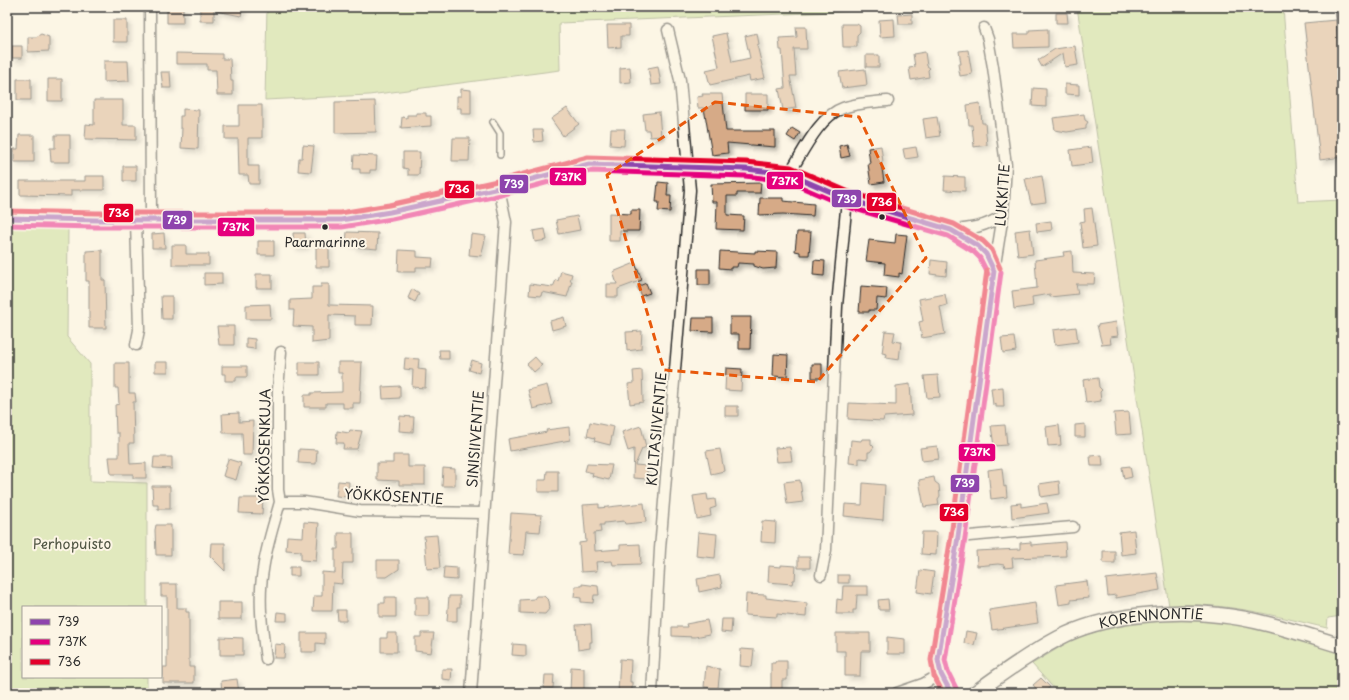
<svg xmlns="http://www.w3.org/2000/svg" width="1349" height="700" font-family="'Playpen Sans',sans-serif">
<style>
.green{fill:#c2d98f;stroke:#76825d}
.building{fill:#d6aa87;stroke:#2b2b2b;filter:url(#shadow)}
.lines{fill:none;stroke-linecap:round;stroke-linejoin:round}
.lane-casing{stroke:#2b2b2b;stroke-width:8}
.street-casing{stroke:#2b2b2b;stroke-width:13}
.secondary-casing{stroke:#2b2b2b;stroke-width:17}
.lane{stroke:#fcf5e5;stroke-width:5}
.street{stroke:#fcf5e5;stroke-width:10}
.secondary{stroke:#fcf5e5;stroke-width:14}
.bus-1-casing{stroke:#fcf5e5;stroke-width:8}
.bus-2-casing{stroke:#fcf5e5;stroke-width:8}
.bus-3-casing{stroke:#fcf5e5;stroke-width:8}
.bus-1{stroke:#8e44ad;stroke-width:5}
.bus-2{stroke:#e5007d;stroke-width:5}
.bus-3{stroke:#e4002b;stroke-width:5}
.marked{fill:none;stroke:#e8590c;stroke-width:3;stroke-dasharray:8 5;stroke-linejoin:round}
.bus-dot{fill:#2b2b2b;stroke:#fcf5e5;stroke-width:1.5}
.labels{text-anchor:middle;dominant-baseline:central;stroke-width:4;stroke-linejoin:round;paint-order:stroke}
.bus-label{font-size:13px;fill:#2b2b2b;stroke:#fcf5e5}
.street-label{font-size:14px;fill:#2b2b2b;stroke:#fcf5e5}
.park-label{font-size:14px;fill:#515644;stroke:#fcf5e5}
.line-badge{stroke:#fcf5e5;stroke-width:1.5}
.badge-label{font-size:11px;text-anchor:middle;font-weight:bold;fill:#fff}
</style>
<defs>
<filter id="shadow"><feDropShadow dx="3.5" dy="3.5" stdDeviation="2" flood-color="#0004"/></filter>
</defs>
<rect width="100%" height="100%" fill="#fcf5e5"/>
<filter id="ink" filterUnits="userSpaceOnUse"><feTurbulence type="fractalNoise" baseFrequency=".025" numOctaves="2"/><feDisplacementMap in="SourceGraphic" scale="8" xChannelSelector="R" yChannelSelector="G"/><feConvolveMatrix kernelMatrix="1 2 1 2 8 2 1 2 1" color-interpolation-filters="sRGB"/></filter>
<g filter="url(#ink)">
<path class="green" d="M267 7H962L559 23 560 70 369 95 265 100Z
M1077 7H1283L1298 202 1342 200V616L1328 618 1327 628C1275 616 1224 601 1169 606Z
M7 218 68 226 67 337 90 364V481L147 483V607H23V677H147V693H7Z
M1164 619 1216 620 1342 645V693H1058L1032 664 1075 638 1114 626Z"/>
<path class="building" d="M167 7H183V23H167Z
M200 7H214V21H200Z
M217 7H243L241 16 216 11Z
M1056 13H1067L1068 23H1056Z
M912 14V24H899L898 15Z
M894 19 895 36 880 37 879 20Z
M113 20H127V42H113Z
M1336 20 1339 57H1341L1342 62V157L1320 160 1304 23Z
M842 24H857L860 26V32L857 35V47H843Z
M607 25H629V36H621V47L608 48Z
M796 27H806L807 49H794L796 76H790L796 108 783 110 779 89 785 88 782 50H780L779 38 797 37Z
M1048 29V47L1014 48 1013 34H1029V30Z
M726 33 732 62 750 58 745 36 757 33 759 44 757 45 765 78 750 81 749 76 710 85 706 70 719 67 712 36Z
M41 34 49 37V51L28 52V37H36Z
M12 46H22V58H12Z
M1075 46 1078 65 1065 67 1063 53 1042 67 1038 60 1055 49Z
M968 50 972 74 960 76 958 64H961L959 51Z
M925 52 927 66 930 68 928 70 929 77 911 80 909 68 915 67 913 54Z
M176 53 222 54V59H230L231 81H233V95H217L216 70H207V64H176Z
M866 55H879V67H866Z
M104 61H128L129 81 104 82Z
M658 66 661 84 651 85 648 68Z
M630 67 631 82 620 83V68Z
M865 69 867 85 842 88 839 72Z
M161 72H170L171 88H163Z
M17 79H31V100H17Z
M48 79H62V101H48Z
M1065 84 1079 85V95L1065 94Z
M1033 88 1046 89V107L1032 106Z
M461 89 471 90V114H461V108H457V96H461Z
M702 94H722L726 131H775V147L727 143 728 153 712 155 704 108H698L697 97 703 96Z
M745 94H768V110H745Z
M94 100H123V125H136V140L85 139 86 124 94 125Z
M375 101 376 132 335 133V102Z
M980 103 982 123H985L987 145 974 147 972 125H969L967 105Z
M239 105H262V138H248V166H259V184H249L248 175H239L238 139H225V126H239Z
M567 108 579 124 563 136 551 119Z
M183 109 199 110 198 149 181 148 182 128H180V116H183Z
M659 112 661 136 650 137 649 130H645L643 114Z
M416 113H426V116H431V126L401 128 402 117 407 118V115H416Z
M1084 114 1085 120 1088 122 1086 125V129L1067 132 1055 130 1053 118Z
M937 117 940 136 926 138 923 119Z
M792 128 800 133 795 141 787 136Z
M611 129H625L624 146 610 145Z
M533 130H542L543 141 534 142Z
M19 135H34V162H14V149H18Z
M55 135H70V162H51L50 148H55Z
M453 138H470L469 161H452Z
M847 144 850 156 841 158 839 146Z
M303 145 314 146 311 172 298 171 299 158H302Z
M881 146 883 162H881L884 182 871 184 868 164H870L868 148Z
M916 147 918 157 905 159 903 149Z
M1091 147 1093 163 1072 166 1070 150Z
M403 152H420L419 175H408V169L403 168Z
M354 155 377 156 376 170H370V173H360V169H353Z
M123 166H136V181H123Z
M85 176H104V190H71V196L20 195V181H85Z
M945 176 965 177V191L944 190Z
M1042 176 1046 202 1031 204 1025 179Z
M658 182 668 183 667 196H671L670 212 658 211 659 202H656Z
M761 183 760 193H737V196H727V215L744 216 743 230 716 229 717 202H712L711 184Z
M760 198H783V201L814 204 813 216 783 214 759 215Z
M1092 208 1097 246 1083 248 1080 222 1085 221 1084 209Z
M631 210H640L639 231H620V241H609V213L631 214Z
M577 216 580 230 559 234 556 220Z
M1051 221 1052 230 1037 232 1036 223Z
M545 229 547 240 535 242 533 231Z
M1030 229 1033 254 1018 256 1015 231Z
M347 232 378 233 377 249 354 247V244L346 243Z
M797 232H811L809 255H800V252L795 251Z
M164 233 165 248H152V234Z
M293 233H305L306 246 294 247Z
M471 234 486 236 481 256 469 255Z
M896 234 907 235 902 274 899 273V277L884 275 885 263 866 261 869 240 895 243Z
M258 241H274V255H258Z
M172 245H186V254H209V265H172Z
M316 247H329V267H316Z
M102 250V280H105L106 328H89V281H86V251Z
M399 250 417 251V257L433 258 432 267H416V272H398Z
M720 251 755 253V251L777 252 776 268 763 269 754 266V264L738 263 737 267H731V269L719 268Z
M1072 251 1073 273 1095 274 1094 284H1076L1078 294 1050 297V294L1032 297 1033 306 1014 309 1012 291 1037 288 1035 260 1064 256 1063 252Z
M814 260 825 261 824 276 813 275Z
M931 260 947 262 946 276 930 274Z
M635 263 642 280 618 289V297H607V284H617L613 272Z
M698 269H710V285H698Z
M561 271 572 274 570 281H572L567 297 542 292 541 296 529 295 530 284 553 287 556 280 558 281Z
M204 273H222V284L204 285Z
M256 274H272V288H256Z
M646 283 650 293 641 296 637 287Z
M321 284H329V305L373 306 372 325H355V316L329 315V341L312 343V327L293 326 294 310H290V300L312 299V287H321Z
M861 286 887 288 886 299 877 298 876 310H869V312H859Z
M412 289 419 294 415 302 408 298Z
M945 294 947 305 940 307 945 334 922 338 919 322 923 321 919 299Z
M161 296H172V319H162Z
M270 304 271 319H246V305Z
M564 317 566 326 552 330 550 321Z
M730 317H751L750 349H739V334H730Z
M693 318H713V332L692 331Z
M1116 322 1118 336 1110 337 1111 344 1102 345 1097 325Z
M217 326H234V345H219Z
M1076 327 1078 342 1055 345 1053 330Z
M642 331 641 349 627 351 626 332Z
M885 331 895 332 893 341 901 342 899 360 886 358 887 354 882 353Z
M1014 337 1016 351 1003 353 1001 338Z
M246 338 255 339V349L246 348Z
M439 350H449V359H440Z
M774 354 788 355 787 377 773 376Z
M535 357 542 365 534 372 527 364Z
M405 358 419 359 418 369 426 370 425 388 412 387 413 370 404 369Z
M472 360 481 363 479 373 469 370Z
M155 362H168V372H155Z
M299 362H319V375H299Z
M338 362H362L360 403H353V408H343V403H326V407H304V395H311V393L342 392V373H338Z
M115 363H129V393H135L136 402H133L134 443H129L130 464 146 463V478H133V474H111L109 457H119V433H116L115 405 119 404 118 388H115Z
M812 364H822V378H812Z
M222 366H247V377H236V381H225V374H222Z
M726 368 742 369 741 391 725 390Z
M642 370 643 402 630 404 628 384 634 383 633 371Z
M938 375 940 397 927 398 924 376Z
M1098 378 1099 387 1102 390 1100 392 1101 401 1086 403 1083 380Z
M910 384 912 415 884 417 883 421 848 419 849 403 896 405V386Z
M547 385 552 404 533 409 528 390Z
M400 386V398L383 399 382 387Z
M1003 387 1004 407H996V404L993 405 991 388Z
M725 406H738V416H725Z
M1129 412 1131 434 1116 435 1114 413Z
M239 413V422L253 421 252 455H243L242 433H223L222 414Z
M400 416 414 417 413 432 399 431Z
M590 422 614 427 610 445 594 441 595 438 587 436Z
M1085 424V437H1075V425Z
M1005 425 1007 445 994 446 991 426Z
M1059 425 1061 445 1048 446 1046 427Z
M641 426 646 447 642 449 635 465 647 466V479L633 478 634 449 628 451 622 432Z
M569 427 570 440 510 451 508 439 547 432 546 430Z
M350 430 362 431 357 449H343L344 443H336L337 431 349 433Z
M862 439H871V444L874 447 870 452H868V459L859 458V464L849 463 851 440 861 441Z
M937 446 939 459 922 461 920 448Z
M790 447 792 461 777 462 775 448Z
M299 449 317 450 316 464 298 463Z
M720 449 724 471 711 474 706 451Z
M393 455H408V467H425V485H399V481L377 480V463H393Z
M1102 455 1103 466H1091L1090 456Z
M154 457H172V469L153 468Z
M228 459 241 463 236 480 223 476Z
M587 464 612 465 609 480 592 476 593 473 585 471Z
M1130 466 1132 477 1124 479 1122 467Z
M443 468 455 469V486H442Z
M1002 468 1004 487 1006 486 1007 497 991 499 988 470Z
M547 471H558V492H538V480H546Z
M934 477 935 482 939 485 940 496 938 499 939 505 924 507 919 480Z
M800 480 803 502 787 504 784 482Z
M338 481 349 482 348 497 336 496Z
M1059 481 1060 494 1041 497 1039 484Z
M863 483 885 485 883 520 844 516 845 504 862 505Z
M152 486H170V509H158V505H153Z
M707 494 708 500 715 499 716 507 710 509 711 516 697 519 693 496Z
M240 498H263L262 514 239 513Z
M644 503 646 522 625 524 624 521 604 523V525H600L601 532 594 533 595 551 620 549V545L640 544 641 564 613 565 612 561 596 562 597 571 581 572 579 543 586 542 583 505 599 504V508Z
M1021 503V507L1047 503 1049 513 1012 518 1011 504Z
M511 513 542 515 540 532 526 531 524 555 508 554Z
M762 521 776 522 775 543 761 542Z
M304 522 319 523 316 561 301 560V551L286 550 287 536 303 537Z
M156 525H171V555H156L155 530Z
M1134 530 1136 553 1121 555 1119 532Z
M698 532 717 534 715 558 696 556Z
M922 532H937L936 555 921 554Z
M338 533H353V563H343L342 584 333 583 332 611H313L314 596H322V572L335 573V549H338Z
M437 535 440 568 427 569 424 536Z
M1031 542V545L1065 542 1066 556 1012 558 1013 567 1005 568 1004 565 998 564 977 566 976 551 1020 549V543Z
M211 543H225V571L210 556Z
M1103 551H1115V563H1103Z
M798 557H810V568H798Z
M377 560H399V569L387 577H377Z
M781 565 796 566 795 580H793L792 584 768 582 769 566 781 567Z
M290 567H299V576H290Z
M444 567 457 568V580L443 579Z
M920 570 934 572 931 594 917 592Z
M1157 573 1160 590 1116 598V595L1108 596 1106 579Z
M720 575 722 587 699 592 697 579Z
M838 575H849V583H838Z
M1087 581 1089 598 1071 600V603L1059 605 1056 585Z
M161 584H177V608H186V612H189V667H194V683H163V667H167V596H161Z
M582 584 598 586 599 595H594L593 603 581 602V598L574 597 575 586H582Z
M843 586H868V595H857L856 610H853V614H836L837 599 842 600Z
M746 594 766 595V598L807 603 806 617 777 614V617L745 615Z
M449 596H460V607H457V621H447Z
M536 596H544L549 601 550 608 545 614 520 613V600L534 599Z
M385 597H396V617H379V603H385Z
M415 597H429V616H415Z
M888 599 889 610H879L878 600Z
M218 602H242V619H218Z
M1035 603 1038 623 992 630 989 610Z
M337 610H346V621H338Z
M277 612 287 613V621H276Z
M722 619H732L731 633 721 632Z
M707 620 710 634 695 637 672 636V627H687L686 624Z
M591 624 592 642H590V648L578 650 576 625Z
M966 631 977 633 974 645 964 643Z
M301 633H325V644L316 643V652H301Z
M387 633H397V652H381V638H387Z
M421 633H434L431 653 415 651V637H421Z
M836 633H870V651H861L860 676H845V651H836Z
M220 637 243 638V655H220Z
M887 637 905 639V654H887Z
M275 644 285 645 284 658H274Z
M513 644 526 645V656L512 655Z
M741 649 754 650 752 667 740 666Z
M620 659 631 660 630 682H632V693H618Z
M775 661H787V680H782V693H771V663H775Z
M706 666 720 669 718 688 704 687Z
M571 667 584 668V693H570Z
M442 669H452L451 680 442 679Z
M545 675H554L553 688H544Z
M1041 678 1050 687 1043 693H1040L1033 685Z
M237 679 239 693H222L221 681Z"/>
<g class="lines">
<g class="lane-casing">
<path id="lane" d="M1338 7 1342 32
M493 122 500 133V155"/>
</g>
<g class="street-casing">
<path id="street" d="M150 7 151 220
M984 28 988 39 993 67 1006 165 1003 215 994 271
M789 174C802 154 819 116 843 108 857 103 873 102 888 101
M951 230C970 229 986 227 1003 215
M136 345 139 330 136 220
M280 502H304L360 511 483 513
M958 537 1073 527
M821 575 826 550 837 306 847 199
M266 659C262 630 258 599 263 570 266 547 274 524 280 502L278 490V390L281 352
M471 693 506 222 499 188
M652 693 660 549 690 190 680 80 668 30
M897 693 923 684 941 674"/>
</g>
<g class="secondary-casing">
<g id="secondary">
<path d="M7 218 96 220H341L390 212 499 188 589 164 746 169 789 174 847 199 951 230 978 246 986 254 994 271 958 537 938 660 941 674 951 693"/>
<path id="s1" d="M975 693C1002 673 1029 654 1059 638 1103 615 1170 609 1219 615 1260 619 1302 634 1342 646"/>
</g>
</g>
<use href="#lane" class="lane"/>
<use href="#street" class="street"/>
<use href="#secondary" class="secondary"/>
<g class="bus-1-casing">
<path id="bus-1" d="M7 218 96 220H341L390 212 499 188 589 164 746 169 789 174 847 199 951 230 978 246 986 254 994 271
M951 693 941 674 938 660 958 537 994 271"/>
</g>
<g class="bus-2-casing">
<path id="bus-2" d="M7 225 96 227H342L392 219 501 195 590 171 745 176 787 181 845 206 948 236 974 252 980 258 988 274
M957 690 948 672 945 660 965 538 1001 272"/>
</g>
<g class="bus-3-casing">
<path id="bus-3" d="M7 211 96 213H340L389 205 497 181 588 157 746 162 791 167 849 192 954 224 983 241 992 250 1000 268
M943 693 934 676 931 660 951 536 987 270"/>
</g>
<use href="#bus-1" class="bus-1"/>
<use href="#bus-2" class="bus-2"/>
<use href="#bus-3" class="bus-3"/>
</g>
</g>
<path d="M0 0H1349V700H0ZM715 102 859 117 926 258 817 382 664 370 607 175Z" fill="#fcf5e5" fill-opacity=".55" fill-rule="evenodd"/>
<path class="marked" d="M715 102 859 117 926 258 817 382 664 370 607 175Z"/>
<g class="bus-dot">
<circle cx="882" cy="217" r="3.5"/>
<circle cx="325" cy="227" r="3.5"/>
</g>
<g class="labels">
<g class="bus-label">
<text x="325" y="241">Paarmarinne</text>
</g>
<g class="street-label">
<text transform="translate(1002 195) rotate(-86)">LUKKITIE</text>
<text transform="translate(656 429) rotate(-85)">KULTASIIVENTIE</text>
<text transform="translate(475 439) rotate(-86)">SINISIIVENTIE</text>
<text transform="translate(264 446) rotate(-89)">YÖKKÖSENKUJA</text>
<text transform="translate(394 496) rotate(3)">YÖKKÖSENTIE</text>
<text stroke="none"><textPath href="#s1" startOffset="196">KORENNONTIE</textPath></text>
</g>
<g class="park-label">
<text x="72" y="543">Perhopuisto</text>
</g>
</g>
<g class="line-badge">
<rect x="549" y="167" width="38" height="19" rx="4" fill="#e5007d"/>
<rect x="766" y="171" width="38" height="19" rx="4" fill="#e5007d"/>
<rect x="499" y="174" width="30" height="20" rx="4" fill="#8e44ad"/>
<rect x="444" y="180" width="31" height="19" rx="4" fill="#e4002b"/>
<rect x="831" y="189" width="31" height="19" rx="4" fill="#8e44ad"/>
<rect x="866" y="192" width="31" height="20" rx="4" fill="#e4002b"/>
<rect x="103" y="203" width="31" height="20" rx="4" fill="#e4002b"/>
<rect x="162" y="210" width="31" height="20" rx="4" fill="#8e44ad"/>
<rect x="217" y="217" width="38" height="20" rx="4" fill="#e5007d"/>
<rect x="958" y="443" width="38" height="19" rx="4" fill="#e5007d"/>
<rect x="950" y="474" width="30" height="19" rx="4" fill="#8e44ad"/>
<rect x="939" y="503" width="30" height="19" rx="4" fill="#e4002b"/>
</g>
<g class="badge-label">
<text x="568" y="181">737K</text>
<text x="785" y="185">737K</text>
<text x="514" y="188">739</text>
<text x="459" y="193">736</text>
<text x="847" y="203">739</text>
<text x="882" y="206">736</text>
<text x="119" y="217">736</text>
<text x="177" y="224">739</text>
<text x="236" y="231">737K</text>
<text x="977" y="456">737K</text>
<text x="965" y="487">739</text>
<text x="954" y="516">736</text>
</g>
<rect width="1349" height="700" fill="none" stroke="#fcf5e5" stroke-width="24"/>
<rect x="12" y="12" width="1325" height="676" fill="none" stroke="#2b2b2b" stroke-width="1.5" filter="url(#ink)"/>
<rect x="22" y="606" width="140" height="72" fill="#fcf5e5" stroke="#a8a49b"/>
<rect x="30" y="619" width="20" height="6" fill="#8e44ad" stroke="#a8a49b"/>
<text x="58" y="626" font-size="12" fill="#2b2b2b">739</text>
<rect x="30" y="639" width="20" height="6" fill="#e5007d" stroke="#a8a49b"/>
<text x="58" y="646" font-size="12" fill="#2b2b2b">737K</text>
<rect x="30" y="659" width="20" height="6" fill="#e4002b" stroke="#a8a49b"/>
<text x="58" y="666" font-size="12" fill="#2b2b2b">736</text>
</svg>
